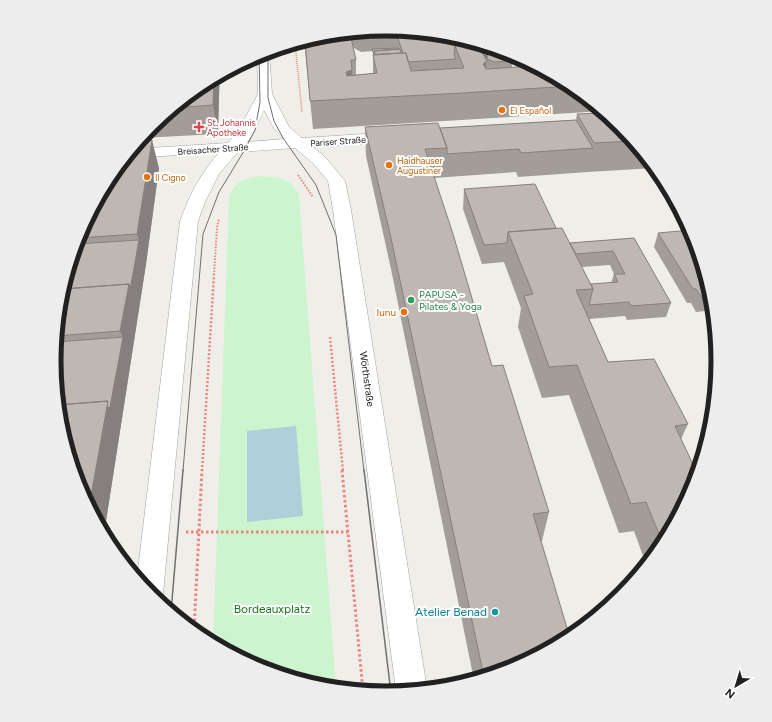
<svg xmlns="http://www.w3.org/2000/svg" width="772" height="722" font-family="Figtree,sans-serif">
<style>
.park{fill:#ccf4ce}
.water{fill:#aed1d9}
.lines{fill:none;stroke-linecap:round;stroke-linejoin:round}
.minor-casing{stroke:#a2a2a2;stroke-width:1}
.path-far3{stroke:#eb867f;stroke-width:1.5;stroke-dasharray:1 1;stroke-linecap:butt}
.path-far2{stroke:#eb867f;stroke-width:2;stroke-dasharray:1.5 1.5;stroke-linecap:butt}
.path-far1{stroke:#eb867f;stroke-width:2.5;stroke-dasharray:2 2;stroke-linecap:butt}
.path{stroke:#eb867f;stroke-width:3;stroke-dasharray:2.5 2.5;stroke-linecap:butt}
.minor{fill:#fff;fill-rule:evenodd}
.tram-far1{stroke:#6f6f6f;stroke-width:1}
.tram{stroke:#6f6f6f;stroke-width:1.5}
.wall{fill:#a39d99;fill-rule:evenodd}
.shaded-wall{fill:#85807d}
.building{fill:#beb7b2;stroke:#85807d}
.food-dot{fill:#e8710a;stroke:#fff;stroke-width:1.5}
.health-dot{fill:#e0444e;stroke:#fff;stroke-width:1.5}
.leisure-dot{fill:#2e9e5b;stroke:#fff;stroke-width:1.5}
.culture-dot{fill:#0f9aa8;stroke:#fff;stroke-width:1.5}
.labels{text-anchor:middle;dominant-baseline:central;stroke-width:4;stroke-linejoin:round;paint-order:stroke}
.far-food-label{font-size:9px;fill:#c56008;stroke:#fff;text-anchor:start}
.far-health-label{font-size:9px;fill:#be3a42;stroke:#fff;text-anchor:start}
.far-street-label{font-size:9px;fill:#212121;stroke:#fff}
.leisure-label{font-size:10px;fill:#27864d;stroke:#fff;text-anchor:start}
.food-label{font-size:10px;fill:#c56008;stroke:#fff;text-anchor:end}
.street-label{font-size:10px;fill:#212121;stroke:#fff}
.near-park-label{font-size:12px;fill:#18761d;stroke:#fff}
.near-culture-label{font-size:12px;fill:#0d838f;stroke:#fff;text-anchor:end}
.rim{fill:none;stroke:#212121;stroke-width:5}
</style>
<rect width="100%" height="100%" fill="#f0eee9"/>
<path class="park" d="M262 176C279 177 292 179 299 195L336 688 321 687 259 668 213 643 229 201C232 181 244 179 262 176Z"/>
<path class="water" d="M296 426 303 516 247 522V431Z"/>
<g class="lines">
<g class="minor-casing">
<path id="minor" d="M269 51 272 94 289 127 302 138 395 132 401 134 403 137 401 140 395 142 313 147 325 157 345 181 351 210 427 689 397 692 396 690 333 210 328 181 313 163 295 148 238 152 219 174 205 202 198 221 163 594 159 602 151 596 137 578 180 221C190 194 200 174 219 153L125 158 133 149 228 143 237 133 258 94 257 55ZM264 110 275 130 284 139 247 142 252 135Z"/>
</g>
<path class="path-far3" d="M295 43 302 112"/>
<path class="path-far2" d="M298 175 313 197
M214 275 217 228 219 219"/>
<path class="path-far1" d="M330 337 343 471
M202 471 214 274"/>
<path class="path" d="M342 470 363 691
M186 532H349
M194 631 202 470"/>
<use href="#minor" class="minor"/>
<path class="tram-far1" d="M268 52V98L274 121 283 138 316 185 336 235 364 471
M183 471 203 234 219 192 244 151 255 130 260 102 259 55"/>
<path class="tram" d="M364 470 391 693
M171 612 183 470"/>
</g>
<path class="wall" d="M386 29 451 35 513 54 521 59 512 64V67L571 85 603 111 461 120 313 129 304 41 321 35ZM353 46 354 48 361 52 373 51V73L356 75V60Z
M202 85 219 96 218 134 141 138 151 126Z
M577 114 621 126 655 168 588 172 518 177 516 172 434 178 492 366 549 512 542 541H541L513 668 474 680 391 269 366 156 365 127 440 128 576 120Z
M159 168 146 264 104 534 54 361 60 296 64 289 67 280 66 278 79 234Z
M464 189 556 228 570 243 634 238 671 303 666 317 627 320 625 316 589 319 608 362 688 424 681 439 693 488 662 546 646 564 634 531 619 533 569 395 542 398 518 327 521 308 504 262 482 264 463 209ZM610 265 614 274 611 283 591 284 582 267Z
M658 233 712 296 715 328 705 311 696 312 691 303H687L654 247Z"/>
<path class="shaded-wall" d="M396 30 412 32 396 33V50Z
M486 46 488 47 484 88 480 49Z
M510 53 513 54 521 59 512 64 513 61 508 55Z
M352 70 353 97 346 72Z
M220 75 219 96 218 134 213 105 214 78Z
M152 140 159 168 146 264 104 534 89 507 108 401 123 337 120 331 129 284 139 240 137 234Z"/>
<path class="building" d="M402 31 451 35 465 40V41L455 46 454 55 456 59 408 62 406 53H403L396 33Z
M350 33 356 60H351L352 70 346 72 347 76 377 73 373 55 378 54 406 53 411 71 464 68 455 46 467 40 486 46 480 49 487 61 483 64 486 69 534 66 572 86 463 93 310 101 305 40 321 35Z
M488 47 510 53 508 55 511 56 513 61 494 62 487 59Z
M398 48 399 49 374 51V55L372 49Z
M400 49 401 53 375 55 374 51Z
M214 78 213 105 174 108 202 85Z
M604 113 621 126 633 141 594 143 577 114Z
M576 120 593 148 521 153 519 149 447 154V148L440 128Z
M438 123 447 148 425 149 453 234 492 366 503 365 549 512 533 514 567 628 584 626 570 637 513 668 484 677 391 238 365 127Z
M140 140H152L137 234 78 238 79 234 110 176Z
M535 184 556 228 508 232 507 243 484 245 464 189Z
M562 228 593 289 576 290 608 362 654 359 688 424 675 426 697 473 693 488 663 544 646 502 631 504 577 365 549 367 524 296 533 294 508 232Z
M691 230 693 234 712 296V300L711 297 702 298 696 289H693L658 233Z
M634 238 671 303 631 306 629 302 589 305 593 289 591 284 618 282 614 274H625L613 251 576 254 570 243Z
M139 240 130 290 129 284 64 289 70 269H69L76 244Z
M129 284 120 331 56 336 60 296 62 289Z
M123 337 110 407 107 408 108 401 58 405 54 361 56 342Z
M108 401 89 507 79 488 60 426 58 405Z"/>
<g class="food-dot">
<circle cx="502" cy="110" r="4"/>
<circle cx="389" cy="165" r="4"/>
<circle cx="147" cy="177" r="4"/>
<circle cx="404" cy="312" r="4"/>
</g>
<path class="health-dot" d="M197 121h4v4h4v4h-4v4h-4v-4h-4v-4h4z"/>
<circle class="leisure-dot" cx="411" cy="300" r="4"/>
<circle class="culture-dot" cx="495" cy="612" r="4"/>
<g class="labels">
<g class="far-food-label">
<text x="510" y="110">El Español</text>
<text x="397" y="160">Haidhauser<tspan x="397" dy="10">Augustiner</tspan></text>
<text x="155" y="177">Il Cigno</text>
</g>
<g class="far-health-label">
<text x="207" y="122">St. Johannis<tspan x="207" dy="10">Apotheke</tspan></text>
</g>
<g class="far-street-label">
<text transform="translate(338 141) rotate(-4)">Pariser Straße</text>
<text transform="translate(213 149) rotate(-4)">Breisacher Straße</text>
</g>
<g class="leisure-label">
<text x="419" y="294">PAPUSA -<tspan x="419" dy="12">Pilates &amp; Yoga</tspan></text>
</g>
<g class="food-label">
<text x="396" y="312">Iunu</text>
</g>
<g class="street-label">
<text transform="translate(367 379) rotate(82)">Wörthstraße</text>
</g>
<g class="near-park-label">
<text x="272" y="609">Bordeauxplatz</text>
</g>
<g class="near-culture-label">
<text x="487" y="612">Atelier Benad</text>
</g>
</g>
<path d="M0 0H772V722H0ZM61 361a325 325 0 1 1 650 0a325 325 0 1 1-650 0Z" fill="#ededed" fill-rule="evenodd"/>
<path class="rim" d="M61 361a325 325 0 1 1 650 0a325 325 0 1 1-650 0Z"/>
<g transform="translate(736 686) rotate(218)" stroke="#ffffff" stroke-width="3" paint-order="stroke">
<path d="M0-3L7 15L0 10L-7 15Z" fill="#212121"/>
<text y="-6" font-size="11" font-weight="bold" text-anchor="middle" fill="#212121">N</text>
</g>
</svg>
